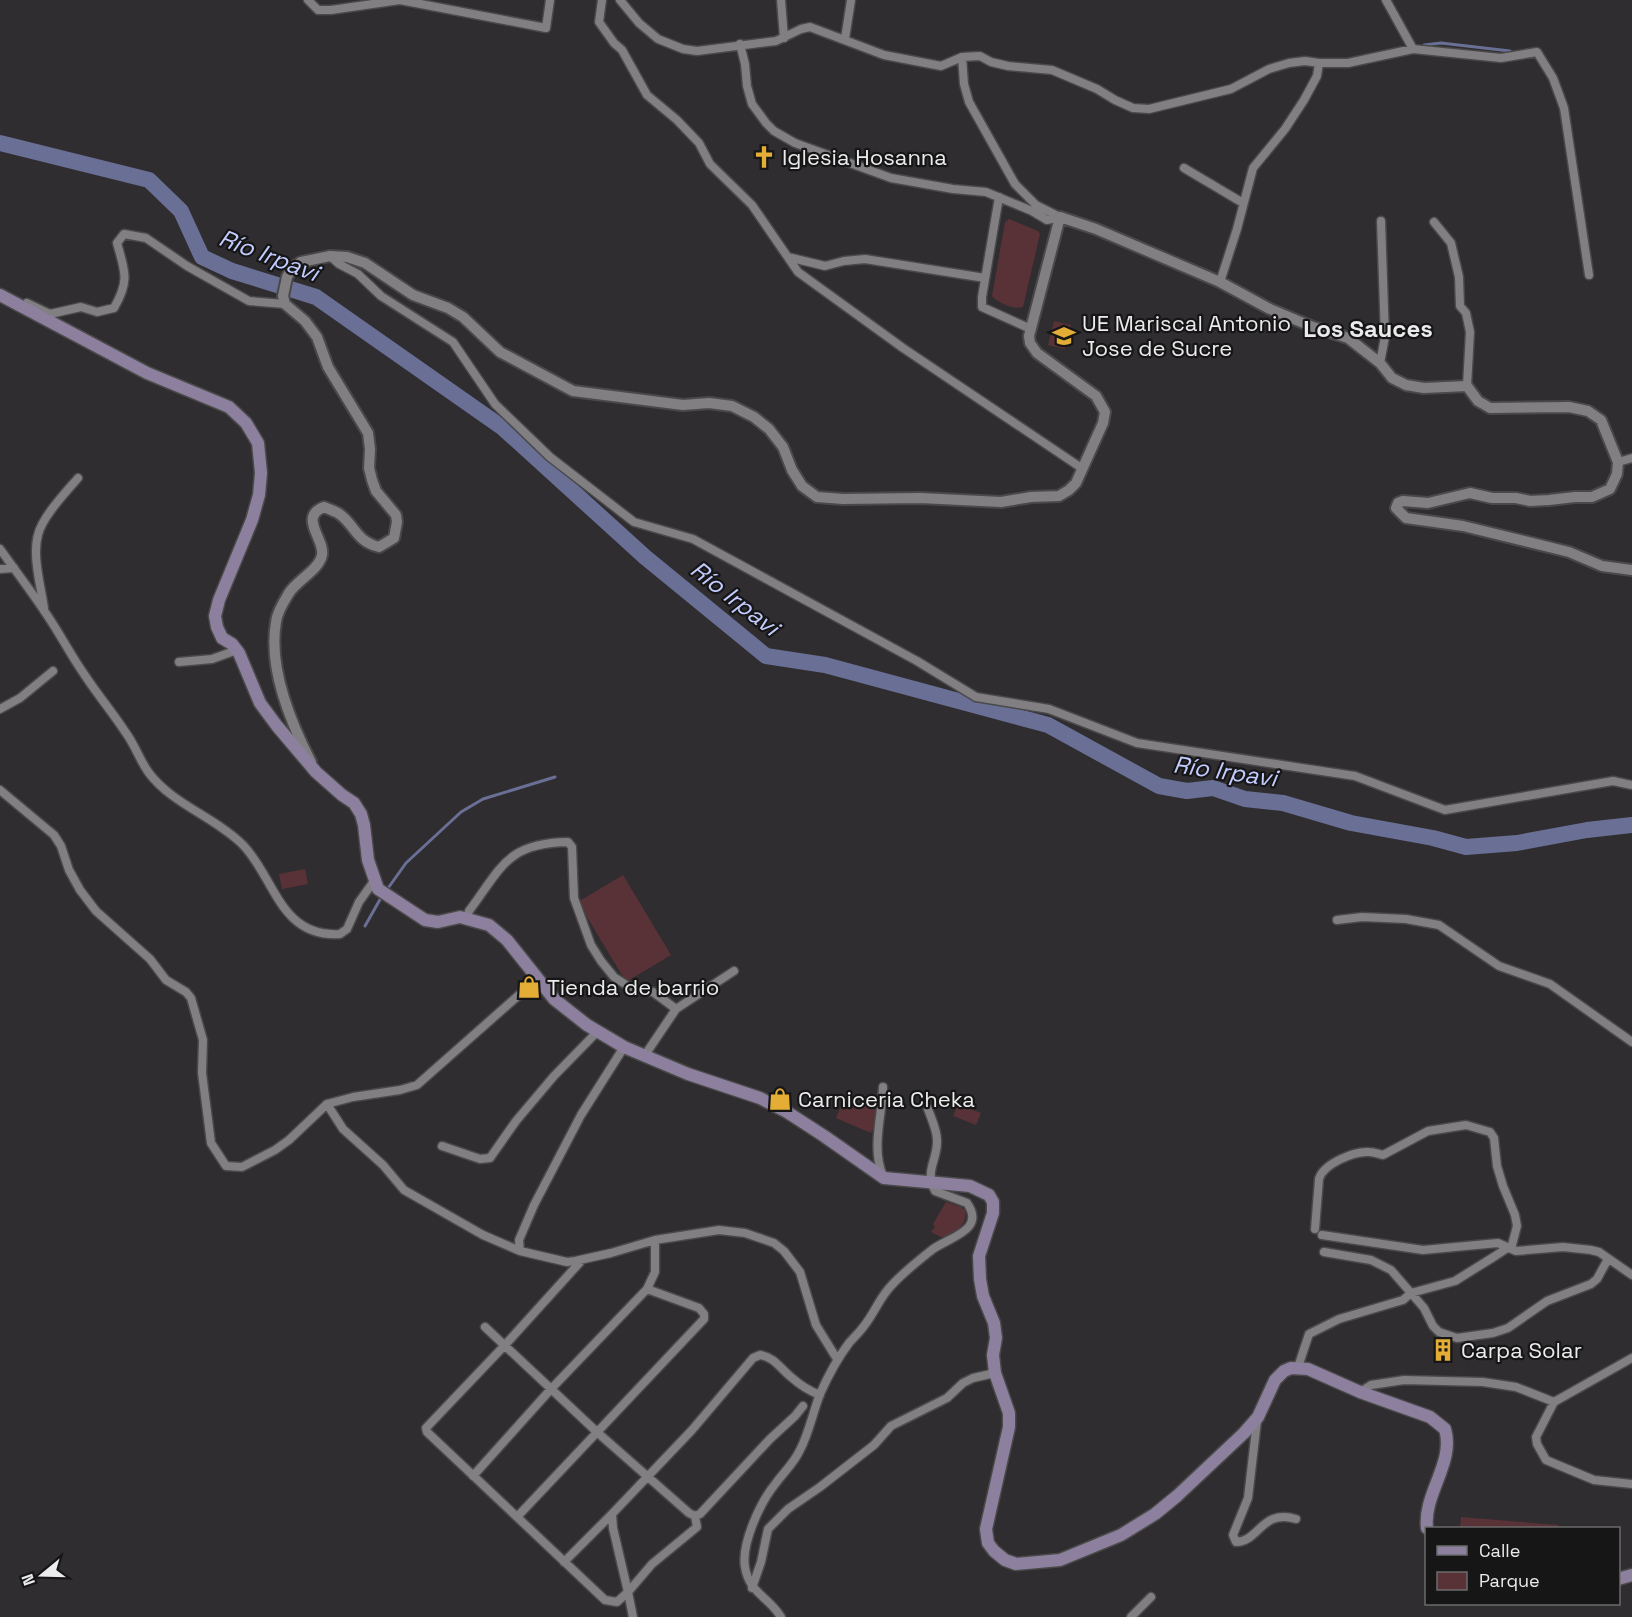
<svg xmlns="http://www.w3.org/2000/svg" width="1632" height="1617" font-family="'Space Grotesk',sans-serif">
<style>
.green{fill:#583237}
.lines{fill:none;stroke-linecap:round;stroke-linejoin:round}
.stream{stroke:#696f95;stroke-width:3}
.river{stroke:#696f95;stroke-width:16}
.minor-casing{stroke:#4a494a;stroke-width:11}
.tertiary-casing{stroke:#4a494a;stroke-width:14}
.secondary-casing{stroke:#4a494a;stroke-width:15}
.minor{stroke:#817f81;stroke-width:8}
.tertiary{stroke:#817f81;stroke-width:10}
.secondary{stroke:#8c809e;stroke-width:12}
.labels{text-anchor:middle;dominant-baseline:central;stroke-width:4.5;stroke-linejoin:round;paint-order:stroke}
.poi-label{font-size:22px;fill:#ebeaec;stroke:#171617;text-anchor:start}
.water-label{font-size:24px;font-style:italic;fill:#c3ccff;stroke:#171617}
.neighbourhood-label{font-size:24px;font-weight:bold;fill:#ebeaec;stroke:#171617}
</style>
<rect width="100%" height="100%" fill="#2f2d2f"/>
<path class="green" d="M1009 219 1038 231 1040 234 1023 307C1014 310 998 303 992 296L1005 222Z
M1054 321 1071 325 1065 349 1048 345Z
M305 869 308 884 282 889 279 874Z
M623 875 671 955 626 982 578 902Z
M845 1097 880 1112 871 1133 836 1118Z
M958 1104 981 1113 976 1125 953 1116Z
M946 1202 961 1207 965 1210C968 1226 955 1231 943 1238L931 1232 935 1227 933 1224Z
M1461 1517 1558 1525V1528H1460Z"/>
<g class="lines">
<path class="stream" d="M1424 45 1441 43 1510 51
M386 891 406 863 461 812 483 799 555 777
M365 926 382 896"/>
<path class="river" d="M0 143 149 180 181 211 202 257 232 271 316 297 503 428 645 557 766 656 825 665 1048 725 1159 786 1187 791 1213 788 1245 799 1283 803 1351 823 1433 838 1466 847 1517 843 1587 830 1632 825"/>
<g class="minor-casing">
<path id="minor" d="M308 0 318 10H331L400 0 546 28 550 0
M602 0 599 22 614 43 622 50 647 95 677 120 699 143 710 164 752 205 798 272 903 348 1083 469
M620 0 639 23 658 39 683 49 697 51 776 41 801 29 810 27 884 55 941 66 962 57 980 56 991 62 1008 66 1052 70 1097 89 1115 100 1133 108 1149 109 1231 89 1269 69 1289 63 1305 61 1319 63H1348L1413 49 1501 58 1537 52 1553 78 1564 108 1589 275
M781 0 784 38
M1386 0 1413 49
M845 39 851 0
M740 44 745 64 747 86 752 104 766 123 774 131 795 143 891 178 953 189 986 192 1032 211 1047 220 1060 217
M962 57 964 84 969 102 1015 184 1036 205 1060 217
M1184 168 1243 203
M999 197 982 297V307L1031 329
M1434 222 1451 243 1459 277 1460 306 1466 313 1470 332 1467 386
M330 256 339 264 358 274 381 296 453 342 495 404 550 457 634 522 693 539 917 661 976 697 1049 709 1137 743 1355 776 1445 810 1613 781 1632 785
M788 257 825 266 844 261 865 259 985 278
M1220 282 1237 229 1253 168 1285 129 1304 100 1317 76 1319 63
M27 303 50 314 81 307 97 312 114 308C130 280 125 272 117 243L124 234 146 238 187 266 249 301 285 304
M1380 363 1385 337 1381 221
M1618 462 1632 458
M0 549C15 570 31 591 45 612 59 632 70 654 84 674 97 694 113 713 126 733 135 745 140 761 149 773 172 804 215 817 243 845 275 878 280 938 340 934L347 929 359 902 374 881
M0 569 14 568
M44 608C41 587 32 556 38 535 42 517 66 492 78 478
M179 662 212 659 237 650
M0 709 20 698 53 671
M0 790 54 835 61 846 69 870 80 890 96 911 150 959 166 980 186 992 191 998 203 1040 202 1073 211 1143 226 1166 242 1167 275 1150 289 1140 327 1104 353 1097 400 1090 417 1085 537 979
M467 918 469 911C502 867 507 843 568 842L572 847 574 898 591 945 601 961 614 977 631 988 653 992 676 1009
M1337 920 1362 917 1406 919 1439 925 1499 966 1550 984 1632 1042
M645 1055 676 1009 734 971
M327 1104 343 1129 383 1165 404 1190 483 1235 520 1251 567 1262 575 1261 611 1253 655 1240 719 1230 745 1233 774 1243 784 1251 800 1272 816 1325 837 1359
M442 1146 480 1159 490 1158 516 1121 554 1076 598 1031
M883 1176C871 1148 882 1117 883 1087
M1322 1235 1423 1250 1498 1243 1516 1251 1563 1247 1591 1250 1599 1252 1632 1275
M520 1251 519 1240 534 1205 581 1115 624 1047
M1324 1252 1371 1260 1391 1270 1424 1308 1433 1326 1439 1332 1457 1338 1493 1333 1508 1328 1547 1301 1591 1284 1597 1279 1608 1259
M582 1260 505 1345 426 1428 427 1432 605 1600 617 1602 628 1592 613 1528 612 1514 692 1430 753 1358 760 1355C774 1357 780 1368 791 1377 800 1385 809 1391 820 1395
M485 1327 598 1433 689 1513 695 1516 697 1527 652 1564 628 1592 633 1617
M1632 1358 1554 1402 1536 1437 1537 1444 1546 1460 1594 1480 1632 1484
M1298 1367 1309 1334 1339 1319 1403 1300 1411 1293 1455 1281 1492 1258 1512 1245 1517 1226 1515 1215 1503 1186 1497 1166 1494 1138 1490 1132 1466 1125 1428 1131 1383 1155C1379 1154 1373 1152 1369 1152 1354 1151 1323 1164 1319 1179L1315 1229
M1360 1392 1371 1385 1404 1380 1483 1382 1516 1387 1554 1402
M1257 1421 1248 1498 1233 1535 1236 1542C1260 1541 1261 1509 1296 1519
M473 1476 551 1389 647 1289 655 1272V1240
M695 1516 700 1514 770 1439 795 1416 803 1406
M517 1517 704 1319V1314L699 1308 647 1289
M564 1562 612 1514
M752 1588 761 1562 768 1529 788 1509 820 1487 874 1445 891 1426 947 1398 963 1383 973 1378 995 1373
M781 1617C768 1596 749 1593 745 1567 741 1543 761 1501 776 1483 784 1472 794 1463 800 1450 809 1433 813 1412 820 1394 828 1376 837 1359 849 1343 854 1337 860 1332 864 1326 873 1315 878 1302 886 1292 896 1278 919 1260 933 1249 950 1237 986 1230 967 1203L935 1191C924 1170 938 1160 937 1140 937 1130 931 1118 928 1109
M1131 1617 1151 1597"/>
</g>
<g class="tertiary-casing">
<path id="tertiary" d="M311 762C290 721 268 668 276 622 277 612 284 601 289 593 297 580 319 570 322 555 325 539 298 517 324 507 329 509 334 511 338 513 355 524 355 541 379 547L394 538 397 522 396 515 376 491 372 480 369 468 370 449 368 433 328 367 317 337 305 321 285 304 283 296 287 277 292 268 301 262 330 256 347 257 365 263 413 295 448 308 463 317 500 352 573 391 683 405 709 403 732 406 754 417 769 429 783 447 792 470 802 486 817 497 843 499 920 498 1001 502 1031 497 1059 496 1069 490 1076 483 1103 423 1105 412 1096 396 1037 353 1030 343 1029 336 1060 217 1096 229 1220 282 1270 309 1313 327 1348 338 1380 363 1392 378 1406 385 1424 388 1467 386 1478 401 1490 408 1569 407 1588 411 1601 420 1618 462 1617 474 1610 489 1592 497H1575L1549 500 1530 501 1516 498H1492L1470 493 1428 503 1403 501 1398 503 1396 508 1406 518 1463 526 1569 552 1602 566 1632 570"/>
</g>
<g class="secondary-casing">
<path id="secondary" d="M0 295 147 373 229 407 246 423 258 443 261 473 259 495 252 520 219 600 215 616 217 627 222 638 232 644 239 653 260 703 277 726 316 772 342 795 354 803 361 814 364 825 368 860 378 889 425 920 438 922 460 917 489 925 507 940 554 999 587 1025 624 1047 688 1074 760 1098 787 1112 824 1136 884 1178 970 1186 989 1195 993 1202V1213L979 1256 980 1279 983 1296 994 1323 996 1338 993 1355 995 1373 1009 1413V1427L986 1529 988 1543 994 1551 1005 1560 1016 1564 1060 1560 1121 1535 1155 1514 1177 1496 1244 1433 1258 1417 1275 1380 1284 1371 1291 1368 1308 1369 1360 1392 1430 1417 1445 1429C1455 1463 1423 1494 1427 1528
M1618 1579 1632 1575"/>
</g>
<use href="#minor" class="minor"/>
<use href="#tertiary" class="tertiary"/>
<use href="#secondary" class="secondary"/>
</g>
<defs>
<g id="church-bare" transform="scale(1.8)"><path d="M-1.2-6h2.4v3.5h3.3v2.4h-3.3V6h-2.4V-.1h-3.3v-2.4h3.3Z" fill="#e4ad35" stroke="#171617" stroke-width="2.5" paint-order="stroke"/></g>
<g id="school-bare" transform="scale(1.8)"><path d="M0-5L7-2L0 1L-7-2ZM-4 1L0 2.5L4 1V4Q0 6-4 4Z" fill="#e4ad35" stroke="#171617" stroke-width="2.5" paint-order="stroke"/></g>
<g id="shop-bare" transform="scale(1.8)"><path d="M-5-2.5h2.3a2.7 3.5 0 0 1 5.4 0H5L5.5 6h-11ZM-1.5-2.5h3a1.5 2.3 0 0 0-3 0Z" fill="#e4ad35" stroke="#171617" stroke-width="2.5" paint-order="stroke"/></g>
<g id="building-bare" transform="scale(1.8)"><path d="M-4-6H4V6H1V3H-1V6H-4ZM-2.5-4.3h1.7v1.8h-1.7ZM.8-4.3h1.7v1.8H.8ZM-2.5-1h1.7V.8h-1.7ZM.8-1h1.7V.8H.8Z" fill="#e4ad35" stroke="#171617" stroke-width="2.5" paint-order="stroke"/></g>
</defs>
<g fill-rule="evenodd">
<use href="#church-bare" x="764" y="157"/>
<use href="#school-bare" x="1064" y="336"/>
<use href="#shop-bare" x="529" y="987"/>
<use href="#shop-bare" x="780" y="1099"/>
<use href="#building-bare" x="1443" y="1350"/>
</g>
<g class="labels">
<g class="poi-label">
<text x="782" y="157">Iglesia Hosanna</text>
<text x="1082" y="323">UE Mariscal Antonio<tspan x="1082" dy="25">Jose de Sucre</tspan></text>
<text x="547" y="987">Tienda de barrio</text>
<text x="798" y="1099">Carniceria Cheka</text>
<text x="1461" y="1350">Carpa Solar</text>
</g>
<g class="water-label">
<text transform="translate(269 255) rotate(21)">Río Irpavi</text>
<text transform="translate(735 598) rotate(38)">Río Irpavi</text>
<text transform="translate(1225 771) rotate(8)">Río Irpavi</text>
</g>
<g class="neighbourhood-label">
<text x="1368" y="328">Los Sauces</text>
</g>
</g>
<rect x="1425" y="1527" width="195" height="78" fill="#171617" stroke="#6c6b6c" stroke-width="1.5"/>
<rect x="1437" y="1546" width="30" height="9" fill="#8c809e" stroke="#6c6b6c" stroke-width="1.5"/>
<text x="1479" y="1557" font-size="18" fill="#ebeaec">Calle</text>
<rect x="1437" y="1572" width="30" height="18" fill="#583237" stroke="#6c6b6c" stroke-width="1.5"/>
<text x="1479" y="1587" font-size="18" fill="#ebeaec">Parque</text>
<g transform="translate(42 1575) rotate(251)" stroke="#171617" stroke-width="4.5" paint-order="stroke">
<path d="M0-4.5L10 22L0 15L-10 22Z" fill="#ebeaec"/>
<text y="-9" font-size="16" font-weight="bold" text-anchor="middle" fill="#ebeaec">N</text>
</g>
</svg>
